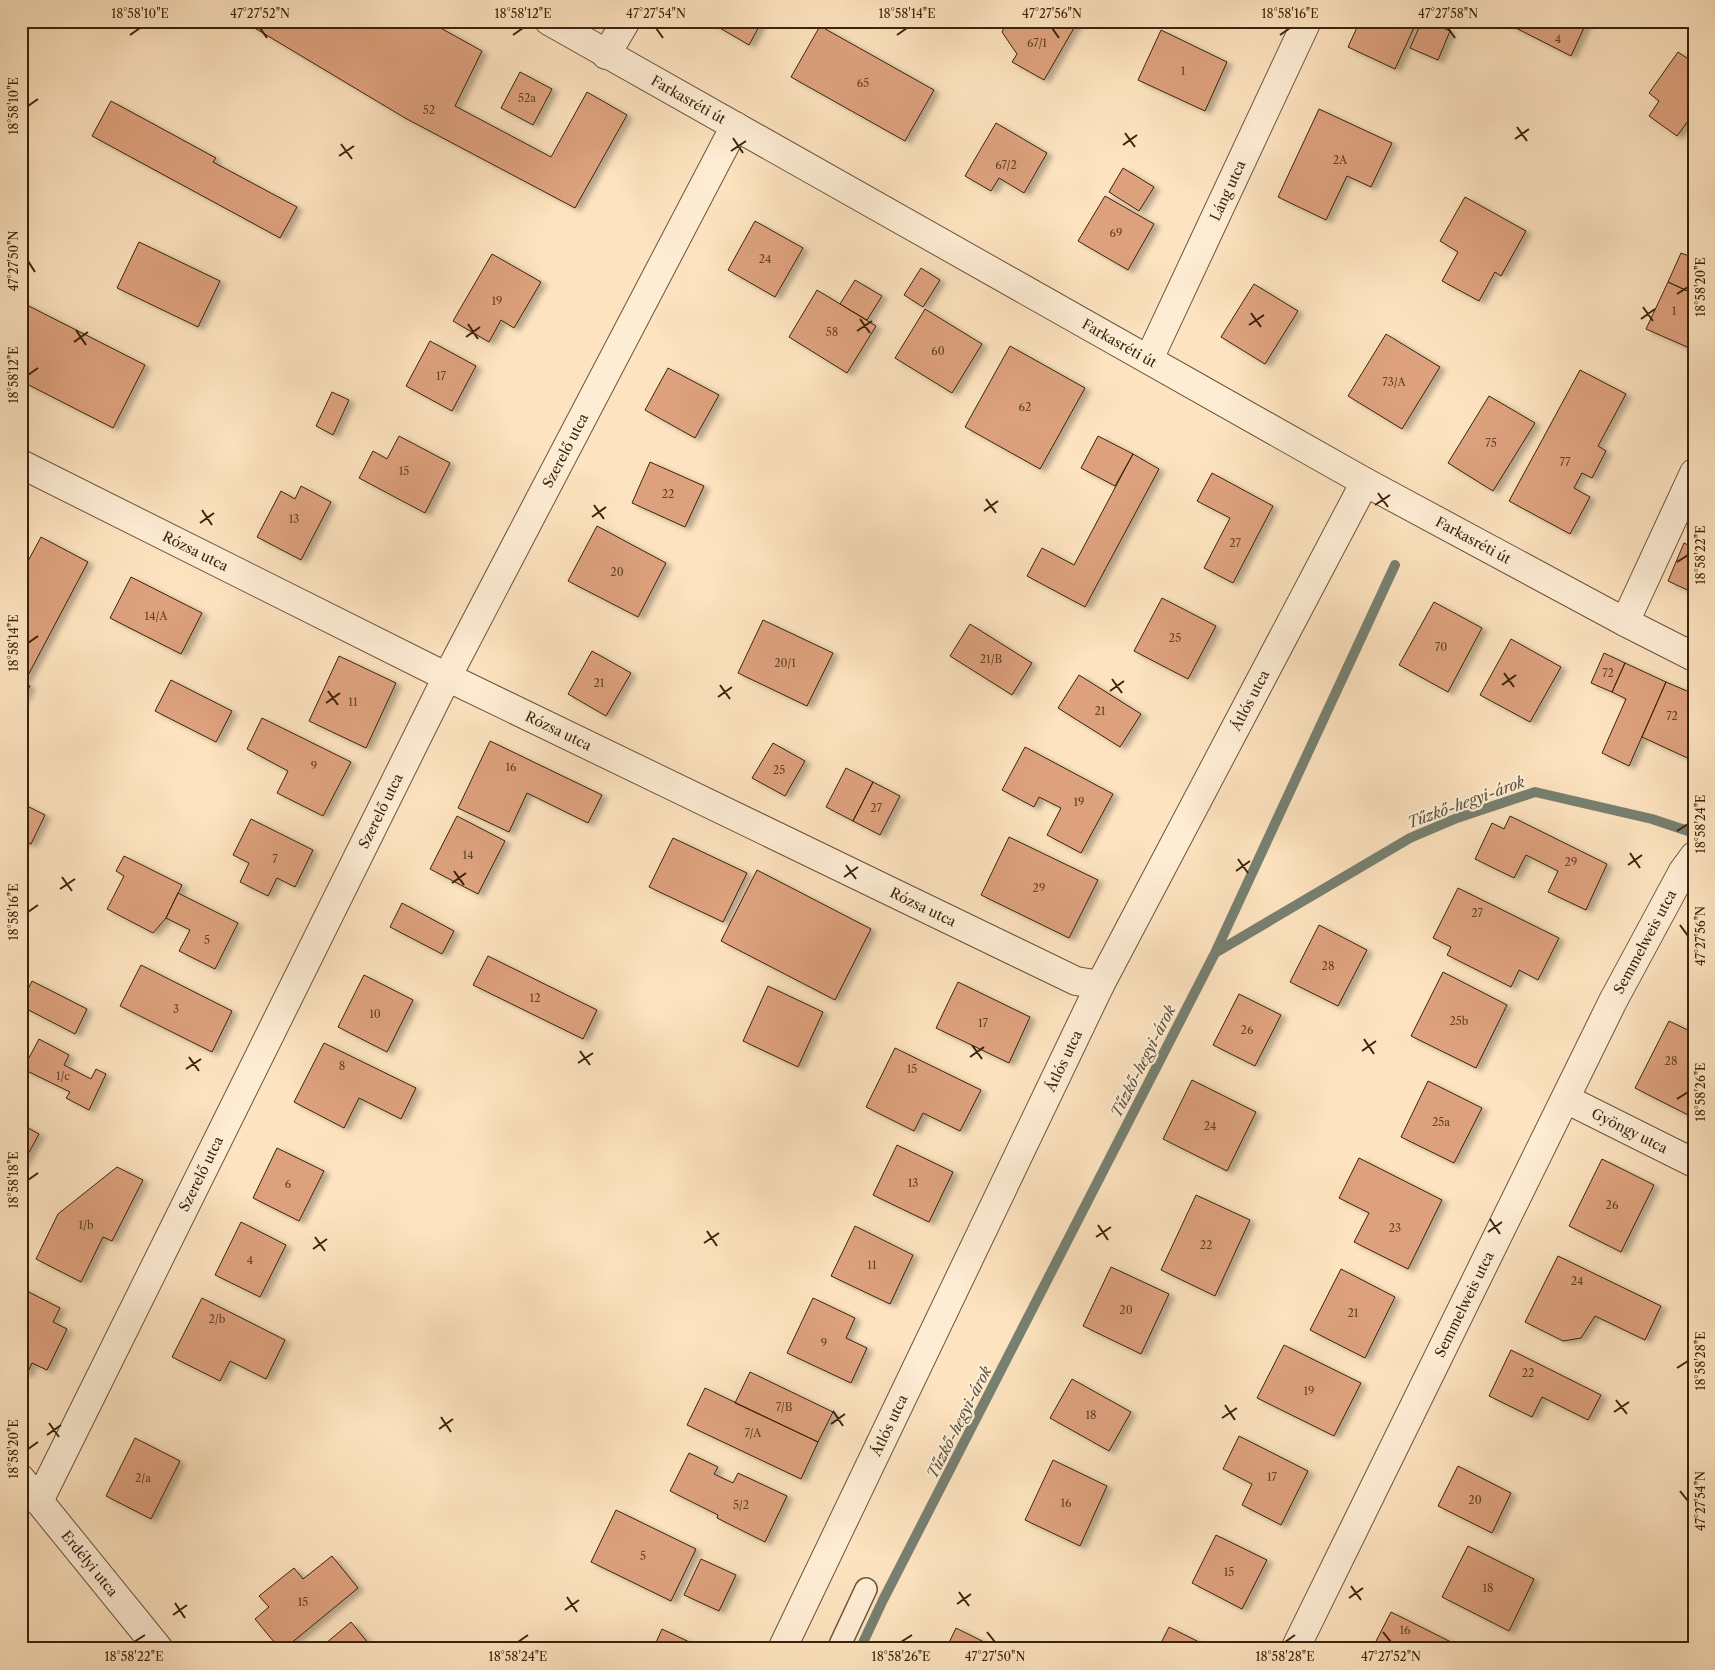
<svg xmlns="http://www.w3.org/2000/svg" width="1715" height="1670" font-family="'Libre Caslon Text',serif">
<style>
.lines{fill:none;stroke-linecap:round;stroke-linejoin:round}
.stream{stroke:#778071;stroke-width:10}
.building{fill:#dda17d;stroke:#3b240c;filter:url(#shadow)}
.service-casing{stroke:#6c5439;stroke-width:24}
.minor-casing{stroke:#6c5439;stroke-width:30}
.service{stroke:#feedd5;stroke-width:21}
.minor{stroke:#feedd5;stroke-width:28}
.ticks{fill:none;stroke:#3b240c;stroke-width:2}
.labels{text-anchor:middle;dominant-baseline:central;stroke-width:4.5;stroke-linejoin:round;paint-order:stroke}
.number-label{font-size:11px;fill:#644328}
.street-label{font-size:14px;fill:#3b240c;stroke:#feedd5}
.water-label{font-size:15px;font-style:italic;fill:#59523e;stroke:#feedd5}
.neatline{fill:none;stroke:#3b240c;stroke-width:2}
.ticks-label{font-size:12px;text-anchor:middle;fill:#3b240c}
</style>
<defs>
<filter id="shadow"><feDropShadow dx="5.5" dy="3" stdDeviation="2.5" flood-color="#0004"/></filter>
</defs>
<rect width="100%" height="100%" fill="#fde3bf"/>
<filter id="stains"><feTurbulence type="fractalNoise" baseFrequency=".004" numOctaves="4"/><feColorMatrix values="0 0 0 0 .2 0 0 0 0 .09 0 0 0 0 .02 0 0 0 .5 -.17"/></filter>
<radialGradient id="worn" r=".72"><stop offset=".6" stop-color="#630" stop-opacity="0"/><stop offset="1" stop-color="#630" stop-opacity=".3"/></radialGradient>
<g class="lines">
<path class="stream" d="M1215 953 1395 565
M860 1649 883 1600 1215 953 1410 838 1457 818 1535 792 1652 819 1694 833"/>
</g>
<path class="building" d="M243 21H428L482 51 455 106 551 157 587 92 627 115 575 208 405 118Z
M708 21H762L749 45Z
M1007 21H1078L1044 80 1012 62 1017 54 1002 32Z
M1360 21H1417L1395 69 1348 47Z
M1422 21H1427L1450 31 1438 60 1410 48Z
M1502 21H1587L1571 56Z
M820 26 934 90 905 141 791 77Z
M1161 30 1227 62 1205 111 1138 80Z
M1678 52 1694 63V125L1688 121 1677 136 1649 116 1659 101 1649 93Z
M520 72 552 89 533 125 501 108Z
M111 101 216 158 213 162 297 207 280 238 92 136Z
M1319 109 1392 143 1371 187 1347 176 1326 220 1278 197Z
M996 123 1047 153 1024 193 999 178 991 191 965 176Z
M1123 168 1154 187 1139 211 1109 192Z
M1105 196 1154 224 1128 270 1078 241Z
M1465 197 1526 231 1501 276 1495 272 1479 301 1442 281 1458 252 1440 241Z
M755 221 803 248 775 297 728 270Z
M139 242 220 281 198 327 117 288Z
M1681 253 1694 258V294L1668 282Z
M492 254 541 282 514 328 501 320 489 342 453 321Z
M921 268 940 280 923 307 904 295Z
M855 280 882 296 867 320 840 304Z
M1668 282 1694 294V350L1646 329Z
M1254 284 1298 311 1265 364 1221 337Z
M817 290 876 326 847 373 789 337Z
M21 302 145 365 113 428 21 381Z
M925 309 982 344 952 393 895 358Z
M1386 334 1440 367 1402 429 1348 396Z
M430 341 476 366 452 411 406 386Z
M1010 346 1085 388 1040 469 965 427Z
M668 368 719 395 695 438 645 410Z
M1580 370 1626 394 1598 446 1606 451 1592 478 1582 473 1574 488 1590 497 1570 534 1509 501Z
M332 392 349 400 333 435 316 426Z
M1489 396 1535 423 1493 491 1448 463Z
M399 436 450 463 425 513 359 478 373 451 387 459Z
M1098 436 1133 454 1115 486 1081 468Z
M1133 454 1159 469 1085 607 1027 576 1042 548 1074 565Z
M650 462 704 486 685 527 632 503Z
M1212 473 1273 506 1233 583 1204 568 1230 518 1197 501Z
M301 486 331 502 301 560 257 537 281 491 295 499Z
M1694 514V531L1687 528Z
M597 526 666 563 638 617 568 581Z
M41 537 88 562 25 681 21 679V574Z
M1684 543 1694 548V593L1668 581Z
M131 577 202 613 181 654 110 618Z
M1162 598 1216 626 1188 679 1134 651Z
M1434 602 1482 628 1448 692 1399 665Z
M763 620 833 653 807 706 738 673Z
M970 624 1032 663 1012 695 950 656Z
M1511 639 1561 667 1530 722 1480 695Z
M592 651 631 673 606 716 568 694Z
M1604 653 1625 663 1612 692 1591 683Z
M339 656 396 683 366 748 309 721Z
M1625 663 1666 682 1629 766 1602 753 1626 699 1612 692Z
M1079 675 1141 714 1120 747 1058 708Z
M171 680 232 711 216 742 155 711Z
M21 681 30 686 21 703Z
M1666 682 1694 694V761L1642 737Z
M262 718 351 762 323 816 277 793 288 771 247 749Z
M490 741 602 795 588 823 527 793 509 832 458 808Z
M773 743 805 761 785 796 752 778Z
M1025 747 1113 794 1081 853 1047 835 1061 808 1039 797 1034 807 1002 790Z
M846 768 873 782 853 821 826 807Z
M873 782 900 796 880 835 853 821Z
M21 803 45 815 31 844 24 841 21 847Z
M457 816 505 841 478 894 430 869Z
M1510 816 1607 864 1586 910 1548 892 1558 871 1526 855 1514 878 1475 859 1492 823 1504 829Z
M251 819 313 850 295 887 277 878 268 896 240 882 249 863 233 855Z
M1009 837 1098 880 1069 938 981 895Z
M673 838 747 873 723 922 649 887Z
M124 856 182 885 166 918 153 933 107 909 124 876 116 871Z
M757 870 871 929 835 1000 721 941Z
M1458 888 1559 938 1538 980 1519 970 1511 987 1447 955 1451 947 1433 938Z
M178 893 238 923 215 969 179 951 190 930 166 918Z
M402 903 454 931 442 954 390 927Z
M1319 925 1367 950 1338 1006 1290 982Z
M488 956 597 1010 583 1039 473 985Z
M141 965 232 1011 212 1052 120 1006Z
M1443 972 1507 1005 1476 1068 1411 1036Z
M364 975 413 1000 387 1052 338 1027Z
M32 981 87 1009 75 1034 21 1006V1003Z
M958 982 1030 1017 1009 1063 936 1028Z
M768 986 823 1012 798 1067 743 1041Z
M1239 994 1281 1015 1255 1066 1213 1045Z
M1669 1021 1694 1033V1118L1635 1088Z
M39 1039 69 1055 64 1065 91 1079 96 1069 106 1074 89 1110 66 1098 70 1092 23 1069Z
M324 1043 416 1088 401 1119 359 1098 344 1128 294 1102Z
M895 1048 981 1090 960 1131 923 1113 914 1131 866 1107Z
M1192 1080 1256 1112 1227 1171 1163 1139Z
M1428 1081 1482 1108 1454 1163 1401 1137Z
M21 1124 39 1134 21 1167Z
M897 1145 953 1172 929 1222 873 1195Z
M277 1148 324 1171 299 1221 253 1198Z
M1359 1158 1442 1200 1408 1269 1354 1242 1369 1213 1339 1198Z
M1602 1159 1654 1185 1621 1252 1569 1226Z
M117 1167 143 1180 112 1241 103 1237 81 1282 36 1259 58 1214Z
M1196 1195 1250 1220 1215 1296 1161 1270Z
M241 1222 286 1245 260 1297 215 1275Z
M855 1226 913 1255 890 1304 831 1276Z
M1558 1256 1661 1306 1645 1340 1595 1316 1581 1338 1563 1341 1525 1322Z
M1111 1267 1169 1294 1141 1354 1083 1326Z
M1341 1269 1395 1297 1365 1358 1310 1330Z
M21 1288 60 1308 53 1322 67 1329 47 1370 32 1363 27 1374 21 1371Z
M202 1298 285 1340 266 1379 230 1361 220 1381 172 1357Z
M813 1298 855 1318 846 1338 867 1348 851 1383 787 1353Z
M1284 1345 1361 1383 1334 1436 1257 1398Z
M1511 1350 1601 1395 1588 1420 1542 1397 1532 1417 1489 1396Z
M750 1372 833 1412 818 1442 735 1403Z
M1072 1379 1131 1412 1109 1451 1050 1418Z
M705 1388 818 1442 801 1479 687 1425Z
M1239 1436 1308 1471 1281 1525 1242 1505 1252 1484 1223 1469Z
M135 1438 180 1461 151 1519 106 1496Z
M689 1453 718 1467 714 1474 733 1483 738 1473 787 1496 765 1542 717 1518 718 1515 670 1491Z
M1053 1460 1107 1486 1080 1546 1025 1520Z
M1458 1466 1511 1493 1492 1533 1438 1506Z
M616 1510 696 1549 671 1601 591 1562Z
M1216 1535 1267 1560 1242 1609 1192 1583Z
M1468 1546 1534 1579 1509 1631 1442 1597Z
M332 1556 358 1588 284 1649H280L255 1619 269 1607 259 1596 294 1568 303 1579Z
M701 1559 736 1575 719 1611 684 1595Z
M1391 1612 1465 1649H1372Z
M351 1622 373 1649H319Z
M1169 1627 1213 1649H1158Z
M956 1628 998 1649H946Z
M662 1629 704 1649H653Z"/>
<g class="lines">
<g class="service-casing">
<path id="service" d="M838 1649 866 1589"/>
</g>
<g class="minor-casing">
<g id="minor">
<path id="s1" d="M549 21 1365 482 1625 622 1694 657"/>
<path d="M606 55 626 21"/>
<path id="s2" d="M1149 359 1307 21"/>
<path id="s3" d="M21 464 447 677 1076 981 1100 985"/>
<path d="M1625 622 1694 473"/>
<path id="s4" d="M1566 1099 1694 1163"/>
<path id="s5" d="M21 1479 159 1649"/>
<path id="s6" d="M39 1501 447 677 735 126"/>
<path id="s7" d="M782 1649 1100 985 1365 482"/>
<path id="s8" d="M1295 1649 1613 1001 1683 871 1694 856"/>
</g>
</g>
<use href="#service" class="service"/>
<use href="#minor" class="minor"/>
</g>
<path class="ticks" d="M260 28 267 38M656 28 663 38M1052 28 1059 38M1448 28 1455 38M130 35 140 28M513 35 523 28M897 35 907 28M1280 35 1290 28M28 106 38 99M1517 127 1527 141M1125 133 1135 147M733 138 743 153M1515 139 1529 129M341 144 352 159M1123 145 1137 135M731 151 746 141M339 156 354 146M28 261 35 272M1677 294 1688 287M1643 307 1653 321M1251 313 1261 327M860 319 870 333M1641 319 1655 309M468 324 478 339M1249 325 1264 315M76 330 86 345M857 331 872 321M466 337 480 327M74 342 88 332M28 375 38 368M1378 493 1388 507M986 499 996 513M594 505 604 519M1375 505 1390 495M202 510 212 525M984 511 998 501M592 517 606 507M200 523 214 513M1677 562 1688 555M28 643 38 636M1504 673 1514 687M1112 679 1122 693M720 685 730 699M1502 685 1516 675M328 691 338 705M1110 691 1124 681M718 697 732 687M326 703 340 693M1677 831 1688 824M1630 853 1640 868M1238 859 1248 873M846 865 856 879M1628 865 1642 855M454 871 464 885M1236 871 1250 861M62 877 72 891M844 877 858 867M452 883 466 873M60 889 75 879M28 912 38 905M1680 925 1688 936M1364 1039 1374 1054M972 1045 982 1059M580 1051 590 1065M1362 1051 1376 1041M189 1057 199 1071M970 1057 984 1047M578 1063 593 1053M186 1069 201 1059M1677 1099 1688 1092M28 1180 38 1173M1490 1219 1500 1234M1098 1225 1108 1240M707 1231 717 1246M1488 1232 1502 1222M315 1237 325 1251M1096 1237 1111 1227M704 1243 719 1233M313 1249 327 1239M1677 1368 1688 1361M1616 1400 1627 1414M1225 1405 1235 1420M833 1411 843 1426M1614 1412 1629 1402M441 1417 451 1432M1222 1418 1237 1408M49 1423 59 1437M831 1424 845 1414M439 1429 453 1419M47 1435 61 1425M28 1449 38 1442M1680 1491 1688 1501M1351 1586 1361 1600M959 1592 969 1606M567 1597 577 1612M1349 1598 1363 1588M175 1603 185 1618M957 1604 971 1594M565 1610 579 1600M173 1615 187 1605M987 1632 995 1642M1383 1632 1391 1642M134 1642 145 1635M518 1642 528 1635M901 1642 912 1635M1285 1642 1295 1635"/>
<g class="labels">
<g class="number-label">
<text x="1558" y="39">4</text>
<text x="1037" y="43">67/1</text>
<text x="1183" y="71">1</text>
<text x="863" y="83">65</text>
<text x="527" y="98">52a</text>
<text x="429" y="110">52</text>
<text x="1340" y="160">2A</text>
<text x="1006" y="165">67/2</text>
<text x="1116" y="233">69</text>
<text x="765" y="259">24</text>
<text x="497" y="301">19</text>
<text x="1674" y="311">1</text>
<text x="832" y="332">58</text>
<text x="938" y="351">60</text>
<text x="441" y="376">17</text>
<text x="1394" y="382">73/A</text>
<text x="1025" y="407">62</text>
<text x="1491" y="443">75</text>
<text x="1565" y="462">77</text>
<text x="404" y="471">15</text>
<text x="668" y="494">22</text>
<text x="294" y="519">13</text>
<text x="1235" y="543">27</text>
<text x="617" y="572">20</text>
<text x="156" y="616">14/A</text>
<text x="1175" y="638">25</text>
<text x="1441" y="647">70</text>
<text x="991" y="659">21/B</text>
<text x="785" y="663">20/1</text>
<text x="1608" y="673">72</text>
<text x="599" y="683">21</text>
<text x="353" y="702">11</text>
<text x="1100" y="711">21</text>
<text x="1672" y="716">72</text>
<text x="314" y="766">9</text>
<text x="511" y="767">16</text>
<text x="779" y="770">25</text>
<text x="1079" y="802">19</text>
<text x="876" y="808">27</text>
<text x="468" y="855">14</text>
<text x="275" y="859">7</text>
<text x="1571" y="862">29</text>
<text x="1039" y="888">29</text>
<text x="1477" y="913">27</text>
<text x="207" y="940">5</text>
<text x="1328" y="966">28</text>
<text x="535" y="998">12</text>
<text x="176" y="1009">3</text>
<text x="375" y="1014">10</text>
<text x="1459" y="1021">25b</text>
<text x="983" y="1023">17</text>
<text x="1247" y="1030">26</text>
<text x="1671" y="1061">28</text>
<text x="342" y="1066">8</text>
<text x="912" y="1069">15</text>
<text x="63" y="1076">1/c</text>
<text x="1441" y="1122">25a</text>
<text x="1210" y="1126">24</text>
<text x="913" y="1183">13</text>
<text x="288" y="1184">6</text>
<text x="1612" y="1205">26</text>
<text x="86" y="1225">1/b</text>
<text x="1395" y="1228">23</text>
<text x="1206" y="1245">22</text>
<text x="250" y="1260">4</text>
<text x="872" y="1265">11</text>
<text x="1577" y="1281">24</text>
<text x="1126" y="1310">20</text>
<text x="1353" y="1313">21</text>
<text x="217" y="1319">2/b</text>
<text x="824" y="1343">9</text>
<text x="1528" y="1373">22</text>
<text x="1309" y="1391">19</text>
<text x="784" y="1407">7/B</text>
<text x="1091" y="1415">18</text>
<text x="753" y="1433">7/A</text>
<text x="1272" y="1477">17</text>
<text x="143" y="1478">2/a</text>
<text x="1475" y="1500">20</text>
<text x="1066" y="1503">16</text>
<text x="741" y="1505">5/2</text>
<text x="643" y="1556">5</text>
<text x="1229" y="1572">15</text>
<text x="1488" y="1588">18</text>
<text x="303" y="1602">15</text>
<text x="1405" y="1630">16</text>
</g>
<g class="street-label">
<text stroke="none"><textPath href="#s1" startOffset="160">Farkasréti út</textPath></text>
<text stroke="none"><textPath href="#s2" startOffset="186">Láng utca</textPath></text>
<text stroke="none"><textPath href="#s1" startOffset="655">Farkasréti út</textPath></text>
<text stroke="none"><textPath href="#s6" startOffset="1175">Szerelő utca</textPath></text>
<text stroke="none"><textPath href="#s1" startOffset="1060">Farkasréti út</textPath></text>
<text stroke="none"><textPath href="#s3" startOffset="195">Rózsa utca</textPath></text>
<text stroke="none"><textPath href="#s7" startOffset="1058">Átlós utca</textPath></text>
<text stroke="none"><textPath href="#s3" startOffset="600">Rózsa utca</textPath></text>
<text stroke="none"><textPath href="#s6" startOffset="770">Szerelő utca</textPath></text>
<text stroke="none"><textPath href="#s3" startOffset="1005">Rózsa utca</textPath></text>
<text stroke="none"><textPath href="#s8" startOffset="789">Semmelweis utca</textPath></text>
<text stroke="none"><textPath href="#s7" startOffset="652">Átlós utca</textPath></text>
<text stroke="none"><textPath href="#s4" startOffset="71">Gyöngy utca</textPath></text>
<text stroke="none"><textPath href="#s6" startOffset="365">Szerelő utca</textPath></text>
<text stroke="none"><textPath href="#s8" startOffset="384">Semmelweis utca</textPath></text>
<text stroke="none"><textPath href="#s7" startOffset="248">Átlós utca</textPath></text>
<text stroke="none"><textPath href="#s5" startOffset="109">Erdélyi utca</textPath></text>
</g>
<g class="water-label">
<text transform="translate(1466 802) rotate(-20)">Tűzkő-hegyi-árok</text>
<text transform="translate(1143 1061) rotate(-63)">Tűzkő-hegyi-árok</text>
<text transform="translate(959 1422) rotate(-63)">Tűzkő-hegyi-árok</text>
</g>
</g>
<rect width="1715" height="1670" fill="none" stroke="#fde3bf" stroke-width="55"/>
<rect x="28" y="28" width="1660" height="1614" class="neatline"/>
<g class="ticks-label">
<text x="140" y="18">18°58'10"E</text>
<text x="260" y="18">47°27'52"N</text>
<text x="523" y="18">18°58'12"E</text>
<text x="656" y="18">47°27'54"N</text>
<text x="907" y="18">18°58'14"E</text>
<text x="1052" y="18">47°27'56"N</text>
<text x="1290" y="18">18°58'16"E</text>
<text x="1448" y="18">47°27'58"N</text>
<text transform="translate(14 106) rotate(-90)" y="4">18°58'10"E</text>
<text transform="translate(14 261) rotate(-90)" y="4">47°27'50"N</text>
<text transform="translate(1701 287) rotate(-90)" y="4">18°58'20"E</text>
<text transform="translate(14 375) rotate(-90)" y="4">18°58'12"E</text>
<text transform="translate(1701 555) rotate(-90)" y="4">18°58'22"E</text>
<text transform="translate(14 643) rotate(-90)" y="4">18°58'14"E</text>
<text transform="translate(1701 824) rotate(-90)" y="4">18°58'24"E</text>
<text transform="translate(14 912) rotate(-90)" y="4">18°58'16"E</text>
<text transform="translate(1701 936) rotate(-90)" y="4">47°27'56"N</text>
<text transform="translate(1701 1092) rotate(-90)" y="4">18°58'26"E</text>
<text transform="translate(14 1180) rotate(-90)" y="4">18°58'18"E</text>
<text transform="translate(1701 1361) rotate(-90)" y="4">18°58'28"E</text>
<text transform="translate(14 1449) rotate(-90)" y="4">18°58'20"E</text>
<text transform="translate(1701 1501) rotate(-90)" y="4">47°27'54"N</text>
<text x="134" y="1661">18°58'22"E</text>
<text x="518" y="1661">18°58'24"E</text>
<text x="901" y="1661">18°58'26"E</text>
<text x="995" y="1661">47°27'50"N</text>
<text x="1285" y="1661">18°58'28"E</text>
<text x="1391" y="1661">47°27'52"N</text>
</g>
<rect width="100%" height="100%" filter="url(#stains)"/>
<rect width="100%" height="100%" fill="url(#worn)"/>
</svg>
